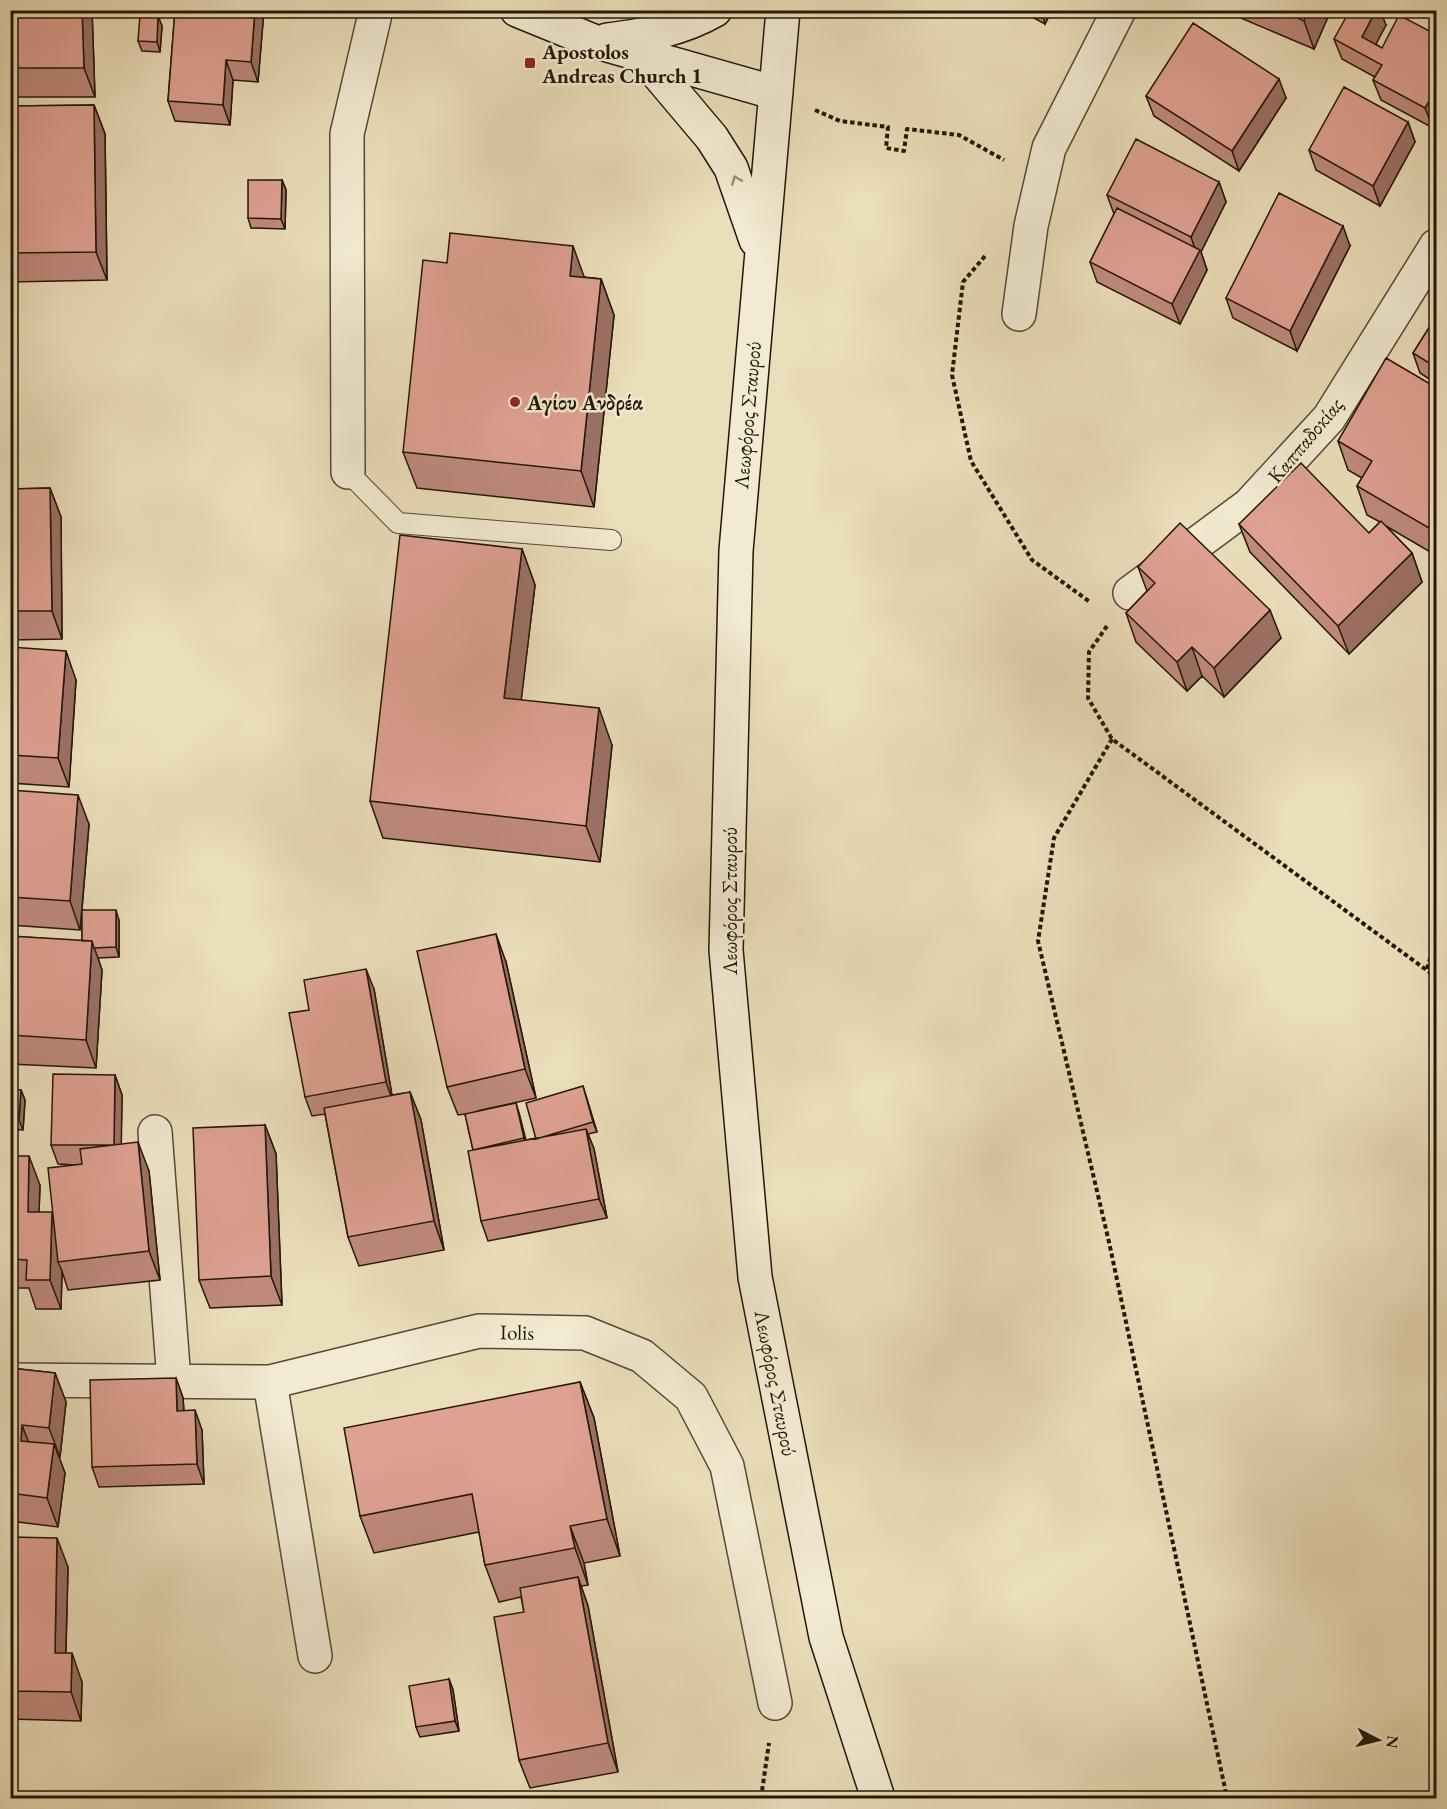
<svg xmlns="http://www.w3.org/2000/svg" width="1447" height="1809" font-family="'EB Garamond',serif">
<style>
.lines{fill:none;stroke-linecap:round;stroke-linejoin:round}
.lane-casing{stroke:#544934;stroke-width:22}
.street-casing{stroke:#544934;stroke-width:36}
.secondary-casing{stroke:#221708;stroke-width:36}
.path{stroke:#221708;stroke-width:4;stroke-dasharray:4.5 3;stroke-linecap:butt}
.lane{stroke:#f2ead2;stroke-width:20}
.street{stroke:#f2ead2;stroke-width:33}
.secondary{stroke:#f2ead2;stroke-width:33}
.wall{fill:#c08a7e;stroke:#221708;stroke-width:1.5}
.shaded-wall{fill:#9c7166;stroke:#221708;stroke-width:1.5}
.building{fill:#dfa192;stroke:#221708;stroke-width:1.5}
.oneway{stroke:#948b77}
.poi-dot{fill:#8f2418;stroke:#f2ead2;stroke-width:2}
.labels{text-anchor:middle;dominant-baseline:central;stroke-width:5;stroke-linejoin:round;paint-order:stroke}
.poi-label{font-size:21px;font-weight:bold;fill:#221708;stroke:#f2ead2;text-anchor:start}
.street-label{font-size:21px;fill:#221708;stroke:#f2ead2}
</style>
<rect width="100%" height="100%" fill="#ebdeba"/>
<filter id="stains"><feTurbulence type="fractalNoise" baseFrequency=".00333" numOctaves="4"/><feColorMatrix values="0 0 0 0 .2 0 0 0 0 .09 0 0 0 0 .02 0 0 0 .5 -.17"/></filter>
<radialGradient id="worn" r=".72"><stop offset=".6" stop-color="#630" stop-opacity="0"/><stop offset="1" stop-color="#630" stop-opacity=".3"/></radialGradient>
<g class="lines">
<g class="lane-casing">
<path id="lane" d="M348 472 398 523 611 540"/>
</g>
<g class="street-casing">
<path id="street" d="M1019 314 1031 226 1049 148 1119 10
M348 472 347 134 376 10
M1130 593 1249 505 1329 418 1436 246
M155 1132 174 1381
M10 1380 270 1382 479 1331 585 1333 642 1356 691 1397 727 1466 775 1703
M270 1382 315 1656"/>
</g>
<g class="secondary-casing">
<path id="secondary" d="M517 10 593 41 776 93
M783 10 736 551 726 950 755 1277 826 1637 878 1798
M607 40C647 35 680 30 715 10
M642 55 712 138 731 168 756 240"/>
</g>
<path class="path" d="M815 110 840 121 888 127 886 148 904 151 907 129 959 135 1004 160
M985 256 963 282 952 375 971 461 1032 560 1090 602
M1107 626 1089 652 1088 698 1112 739 1436 977
M1112 739 1054 838 1038 941 1109 1242 1227 1798
M1427 969 1436 938
M761 1798 769 1743"/>
<use href="#lane" class="lane"/>
<use href="#street" class="street"/>
<use href="#secondary" class="secondary"/>
</g>
<path class="wall" d="M10 10H92L95 97H10Z
M175 10H264L258 82 233 80 230 125 175 121 168 101Z
M1019 10H1052L1045 24Z
M1222 10H1331L1314 49Z
M158 16 162 26 160 52 142 51 138 41Z
M1386 25 1376 44 1382 48 1437 35V121L1433 128 1381 100 1373 80 1375 77 1342 59 1334 39Z
M1146 96 1286 98 1239 171 1154 116Z
M94 105 105 134 107 280 10 282V106Z
M1408 122 1415 142 1380 206 1316 170 1309 150Z
M282 180 286 190 285 229 251 228 248 218Z
M1219 182 1226 202 1201 252 1207 270 1180 324 1097 282 1090 262 1114 214 1107 195Z
M1350 246 1297 351 1233 318 1226 298Z
M584 277 601 279 614 315 594 507 417 488 403 452Z
M1437 315V384L1420 373 1413 353Z
M1437 388V556L1386 526 1412 553 1422 582 1349 654 1250 552 1239 524 1369 533 1380 522 1367 515 1357 486 1362 478 1348 470 1338 441Z
M50 488 61 517 62 639 10 640V489Z
M522 549 535 585 521 700 612 745 600 862 383 838 370 801Z
M1138 567 1281 638 1224 697 1202 676 1187 691 1136 642 1126 613 1147 591Z
M10 647 76 680 69 787 10 783Z
M10 790 89 824 82 910 119 920V957L98 958 102 970 96 1068 10 1064V936L82 941V913L80 930 10 925Z
M506 962 536 1098 477 1111 519 1113 526 1140 536 1138 586 1096 597 1132 588 1134 594 1149 607 1218 488 1241 481 1221 473 1150 465 1114 458 1115 447 1087Z
M374 989 392 1095 410 1092 421 1120 444 1250 359 1266 348 1237 325 1114 312 1116 305 1097 309 1010Z
M115 1075 122 1095 121 1144 149 1171 160 1280 68 1290 62 1271 61 1309H36L29 1288H10V1156L40 1185 39 1212 53 1216 74 1165 58 1164 51 1145Z
M10 1089 21 1090 25 1100 23 1130 10 1129Z
M265 1125 276 1154 282 1305 210 1308 199 1280Z
M10 1368 55 1373 66 1402 60 1457H59L65 1473 58 1527 10 1521Z
M176 1378 183 1398 184 1411 202 1430 204 1484 99 1487 92 1467Z
M580 1382 594 1418 620 1556 584 1563 588 1585 581 1586 588 1606 618 1772 530 1788 519 1760 524 1612 521 1597 499 1602 485 1565 479 1532 374 1553 360 1516Z
M10 1537 68 1567 66 1653 82 1682 81 1721 10 1719Z
M449 1679 453 1690 459 1731 420 1737 416 1727Z"/>
<path class="shaded-wall" d="M82 10H92L95 97 84 68Z
M255 10H264L258 82 251 62Z
M1041 10H1052L1045 24Z
M1308 10H1331L1314 49 1304 21Z
M1376 10H1380L1386 25 1369 57 1362 37Z
M158 16 162 26 160 52 157 42Z
M226 60 233 80 230 125 223 105Z
M1279 79 1286 98 1239 171 1232 151Z
M1437 87V121L1433 128 1425 108Z
M94 105 105 134 107 280 96 252Z
M1408 122 1415 142 1380 206 1373 186Z
M282 180 286 190 285 229 281 219Z
M1219 182 1226 202 1201 252 1207 270 1180 324 1172 304 1197 255 1191 237Z
M1343 226 1350 246 1297 351 1290 331Z
M573 246 586 282 570 276Z
M601 279 614 315 594 507 581 471Z
M50 488 61 517 62 639 52 611Z
M1437 515V550L1429 528Z
M522 549 535 585 517 735 504 698Z
M1412 553 1422 582 1349 654 1338 626Z
M1270 610 1281 638 1224 697 1214 668Z
M1192 647 1202 676 1187 691 1177 662Z
M66 651 76 680 69 787 58 758Z
M599 708 612 745 600 862 586 826Z
M78 795 89 824 80 930 70 901Z
M116 910 119 920V957L116 947Z
M496 934 506 962 536 1098 525 1069Z
M92 941 102 970 96 1068 86 1040Z
M366 969 374 989 393 1102 386 1082Z
M115 1075 122 1095 121 1166 114 1146Z
M583 1086 586 1096 597 1132 593 1122Z
M21 1090 25 1100 23 1130 19 1120Z
M410 1092 421 1120 444 1250 434 1221Z
M516 1103 519 1113 527 1149 524 1138Z
M265 1125 276 1154 282 1305 271 1276Z
M586 1129 594 1149 607 1218 599 1199Z
M138 1142 149 1171 160 1280 149 1251Z
M29 1156 40 1185 38 1240 28 1212Z
M52 1212 62 1241 58 1262 62 1271 61 1309 50 1280Z
M55 1373 66 1402 60 1457 49 1428Z
M176 1378 183 1398 185 1431 177 1411Z
M580 1382 594 1418 620 1556 607 1519Z
M195 1410 202 1430 204 1484 197 1464Z
M22 1425 33 1454 21 1441Z
M54 1444 65 1473 58 1527 47 1498Z
M570 1526 584 1563 588 1585 575 1548Z
M57 1538 68 1567 65 1682 55 1653Z
M578 1577 588 1606 618 1772 608 1743Z
M72 1653 82 1682 81 1721 71 1692Z
M449 1679 453 1690 459 1731 455 1721Z"/>
<path class="building" d="M10 10H82L84 68H10Z
M175 10H255L251 62 226 60 223 105 168 101Z
M1280 10H1308L1304 21Z
M1350 10H1376L1362 37 1382 48 1399 15 1437 35V87L1425 108 1373 80 1382 65 1334 39Z
M140 15 158 16 157 42 138 41Z
M1193 23 1279 79 1232 151 1146 96Z
M1344 87 1408 122 1373 186 1309 150Z
M94 105 96 252 10 253V106Z
M1136 139 1219 182 1191 237 1107 195Z
M248 180H282L281 219 248 218Z
M1279 193 1343 226 1290 331 1226 298Z
M1117 208 1200 250 1172 304 1090 262Z
M450 233 573 246 570 276 601 279 581 471 403 452 423 260 447 263Z
M1437 315V368L1413 353Z
M1386 358 1437 388V459L1435 463 1437 464V515L1429 528 1357 486 1372 461 1338 441Z
M1301 463 1369 533 1381 521 1412 553 1338 626 1239 524Z
M50 488 52 611H10V489Z
M1180 523 1270 610 1214 668 1192 647 1177 662 1126 613 1155 583 1138 567Z
M400 535 522 549 504 698 599 708 586 826 370 801Z
M10 647 66 651 58 758 10 755Z
M10 790 78 795 70 901 10 897Z
M82 910H116V947L94 948 92 941H82Z
M496 934 525 1069 447 1087 417 951Z
M10 936 92 941 86 1040 10 1035Z
M366 969 386 1082 305 1097 289 1013 309 1010 304 980Z
M53 1074 115 1075 114 1145H51Z
M583 1086 593 1122 536 1139 526 1103Z
M10 1089 21 1090 19 1120 10 1119Z
M410 1092 434 1221 348 1237 324 1108Z
M516 1103 524 1138 473 1150 465 1114Z
M265 1125 271 1276 199 1280 193 1128Z
M586 1129 599 1199 481 1221 468 1151Z
M138 1142 149 1251 58 1262 48 1168 82 1164 80 1149Z
M10 1156H29L28 1212H52L50 1280H26L27 1260 10 1259Z
M10 1368 55 1373 49 1428 22 1425 21 1441 54 1444 47 1498 10 1493Z
M176 1378 177 1411 195 1410 197 1464 92 1467 90 1380Z
M580 1382 607 1519 570 1526 575 1548 485 1565 472 1494 360 1516 344 1428Z
M10 1537 57 1538 55 1653H72L71 1692 10 1691Z
M578 1577 608 1743 519 1760 494 1617 524 1612 520 1588Z
M449 1679 455 1721 416 1727 409 1686Z"/>
<defs><path id="oneway-chevron" d="M-2-3.5L2.5 0L-2 3.5" fill="none" stroke-width="1.6" stroke-linecap="round" stroke-linejoin="round" transform="scale(1.5)"/></defs>
<use class="oneway" href="#oneway-chevron" transform="translate(736 180) rotate(-112)"/>
<g class="poi-dot">
<rect x="524" y="57" width="12" height="12" rx="3"/>
<circle cx="515" cy="402" r="6"/>
</g>
<g class="labels">
<g class="poi-label">
<text x="542" y="51">Apostolos<tspan x="542" dy="24">Andreas Church 1</tspan></text>
<text x="527" y="402">Αγίου Ανδρέα</text>
</g>
<g class="street-label">
<text transform="translate(747 415) rotate(-85)">Λεωφόρος Σταυρού</text>
<text transform="translate(1305 440) rotate(-50)">Καππαδοκίας</text>
<text transform="translate(729 901) rotate(-90)">Λεωφόρος Σταυρού</text>
<text transform="translate(517 1332) rotate(1)">Iolis</text>
<text transform="translate(776 1383) rotate(79)">Λεωφόρος Σταυρού</text>
</g>
</g>
<rect width="1447" height="1809" fill="none" stroke="#ebdeba" stroke-width="36"/>
<rect x="12" y="12" width="1423" height="1785" fill="none" stroke="#221708" stroke-width="3"/>
<rect x="18" y="18" width="1411" height="1773" fill="none" stroke="#221708" stroke-width="1.5"/>
<g transform="translate(1378 1740) rotate(97)" stroke="#f2ead2" stroke-width="4.5" paint-order="stroke">
<path d="M0-4.5L10 22L0 15L-10 22Z" fill="#221708"/>
<text y="-9" font-size="16" font-weight="bold" text-anchor="middle" fill="#221708">N</text>
</g>
<rect width="100%" height="100%" filter="url(#stains)"/>
<rect width="100%" height="100%" fill="url(#worn)"/>
</svg>
